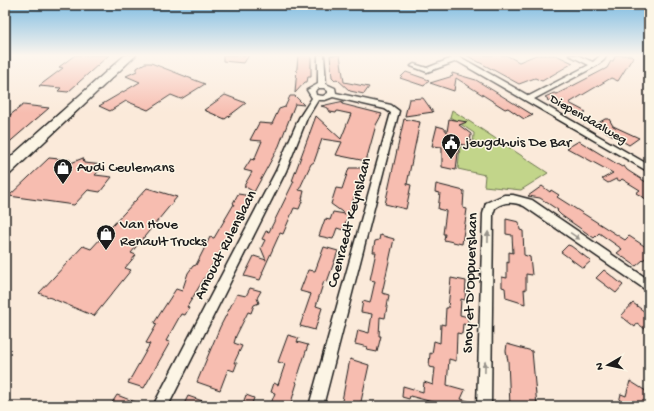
<svg xmlns="http://www.w3.org/2000/svg" width="654" height="411" font-family="'Gochi Hand',sans-serif">
<style>
.green{fill:#c2d58a;stroke:#6f7853}
.building{fill:#f7bdb0;stroke:#1c1c1c}
.lines{fill:none;stroke-linecap:round;stroke-linejoin:round}
.street-casing{stroke:#1c1c1c;stroke-width:3}
.primary-casing{stroke:#1c1c1c;stroke-width:3}
.street{fill:#fcf5e5;fill-rule:evenodd}
.primary{fill:#fcf5e5;fill-rule:evenodd}
.oneway{fill:#97938b}
.labels{text-anchor:middle;dominant-baseline:central;stroke-width:3;stroke-linejoin:round;paint-order:stroke}
.far-street-label{font-size:13px;fill:#1c1c1c;stroke:#fcf5e5}
.poi-label{font-size:15px;fill:#1c1c1c;stroke:#fcf5e5;text-anchor:start}
.street-label{font-size:15px;fill:#1c1c1c;stroke:#fcf5e5}
</style>
<rect width="100%" height="100%" fill="#fbeada"/>
<filter id="ink" filterUnits="userSpaceOnUse"><feTurbulence type="fractalNoise" baseFrequency=".025" numOctaves="2"/><feDisplacementMap in="SourceGraphic" scale="8" xChannelSelector="R" yChannelSelector="G"/><feConvolveMatrix kernelMatrix="1 2 1 2 8 2 1 2 1" color-interpolation-filters="sRGB"/></filter>
<g filter="url(#ink)">
<path class="green" d="M452 110 548 173 521 190 484 186 485 175 458 169 460 147 473 148 474 133 450 117Z"/>
<path class="building" d="M75 55H109L68 92 58 91 61 88 39 86 63 68 59 67Z
M223 55H249L244 63 223 61Z
M298 55H311V77H308L307 82H305L295 93Z
M330 55H340L344 82 369 87 364 94 350 91 337 79 335 80 332 77Z
M466 55H506L519 62 536 55H556L573 63 542 81 535 78 519 84Z
M616 55H631L633 57 618 81 611 78 569 103 586 112 577 116 547 100 548 99 545 97 554 93 557 94 607 68 611 61H613Z
M145 63H151L205 84 181 99 171 95 148 110 126 101 110 111 99 106 140 82 126 76 137 71V68Z
M406 72 429 80 424 86 400 78Z
M452 73 476 80 533 115 524 119 508 108 505 109 456 78 454 91 430 83 453 76 452 75Z
M225 95 246 103 225 119 204 110Z
M290 96H295L304 105 295 104 279 146 254 192 244 186 252 172 244 170 251 159 254 160 262 141 250 140 259 123 272 124 279 109 285 107Z
M423 98 433 112 405 116 409 99Z
M344 101 342 104 382 114 376 125 366 161 336 155 342 142 322 139 314 162 311 164 299 190 304 191 302 199H303L299 209 294 208 283 234 280 233 262 273H263L260 280 244 276 254 256 266 260 261 248 265 240 262 239 266 231 269 232 294 181H292L316 116 341 139 351 114 337 111 336 113 330 112 328 108 321 106Z
M23 105 49 108 5 146V119Z
M404 119 420 122 407 184 411 185 406 209 385 204Z
M449 119 467 122 459 125 471 134 470 146 459 144 456 170 442 167V147L432 146 437 126 444 128 447 132Z
M605 119H609L613 126 639 138 629 145 595 125Z
M579 141 622 167 624 166 627 170 649 184V201L636 193 640 190 622 179 620 181 616 179 608 183 602 179 613 173 567 148Z
M49 158 70 160 71 163 83 158 84 163 104 165 95 175 112 177 100 192 88 190 74 205 9 196Z
M349 168H364L343 230 337 228 333 239 319 236 325 219 330 220 333 212 345 214 331 204 336 188 342 189Z
M436 184 464 191 463 208 467 209 462 244 444 240 445 234H443L446 211 438 209 440 193 435 192Z
M542 186 550 192 551 190 559 195 557 197 625 240 629 236 649 249V255L636 266 617 253 622 249 599 233 594 238 561 215 557 211 558 210 540 198 528 196Z
M147 188 177 197 131 253 136 255 125 268 131 270 94 316 39 293 83 246 91 249Z
M238 194 251 196 249 200H251L187 307 189 308 185 315 181 314 166 341 170 342 144 388 128 383 150 344 146 343 157 324 154 323 176 289 182 291 188 273 193 266 196 265 210 237 214 238 234 204 233 203Z
M506 219 519 222 520 230 523 231 524 255 530 257 532 275 526 274V290L524 289 525 304 506 298 505 288 502 287V277L507 278V262L509 263V252L513 253 512 235 506 234Z
M380 235 394 239 382 293 389 295 385 318 380 317 379 336H381L377 352 367 350 368 347 355 344 358 330 369 333 372 314 361 312 363 301 370 303 375 281 370 280 376 252H373L375 241 379 240Z
M568 245 571 246 591 261 583 268 561 252Z
M324 247 338 251 327 282 324 281 316 306 322 308 315 330 300 326 311 294 300 291 308 270 315 271Z
M604 270 623 285 616 293 596 278Z
M451 278 466 281 465 300 461 299 460 315 468 317V325L463 324 462 334 457 333 456 361 449 359 447 385 465 390 461 399 476 403V406H440V404L410 396 409 399 402 397 403 386 423 392 424 382 433 385 435 368 429 367 430 353 432 354 434 341 440 343 441 324 445 325 446 308H448Z
M250 288 261 291 257 298 259 303 254 305 251 313 248 312 236 336 234 343 242 346 234 363H237L234 371 228 369 220 390 197 382 220 327 237 294 246 296Z
M633 303 649 315V332L637 323 635 327 621 316Z
M288 335 299 338 297 342 308 345 296 382 297 383 290 406H270L275 393 271 392 274 383 278 385 285 364 278 362Z
M507 344 532 351 537 406H510L508 361 506 351Z
M350 359 369 365 360 406H341Z
M630 381 649 393V406H624L619 402 621 394 626 396Z
M117 395 143 405V406H110Z
M246 395 254 398 251 406H242Z
M188 396 214 405V406H183Z"/>
<g class="lines">
<g class="street-casing">
<path id="street" d="M318 55H324L326 84 335 88 336 93 391 105 399 111 323 406H309L391 113 385 109 333 97 325 100H318L307 118 286 171 168 406H153L276 171 299 118 312 98 307 90 318 84ZM319 88H324L328 91V93L323 96 316 95 315 91Z
M449 55 460 57 529 96 589 65 569 55H577L593 62 601 55H607L604 60 596 66 534 99 649 165V172L457 61 427 72 411 66 414 64 427 68 452 58Z
M504 195H513L532 200 649 280V292L524 206C513 202 505 201 495 208L493 214 491 406H477L483 214 486 203Z"/>
</g>
<g class="primary-casing">
<path id="primary" d="M125 55H136L10 174 5 175V162Z"/>
</g>
<use href="#street" class="street"/>
<use href="#primary" class="primary"/>
</g>
<defs><path id="oneway-solid" d="M-6-.8H1V-3.2L6.5 0L1 3.2V.8H-6Z"/></defs>
<g class="oneway">
<use href="#oneway-solid" transform="translate(575 236) rotate(35)"/>
<use href="#oneway-solid" transform="translate(488 237) rotate(-89)"/>
<use href="#oneway-solid" transform="translate(485 367) rotate(-89)"/>
</g>
</g>
<linearGradient id="sky" x2="0" y2="1"><stop stop-color="#7cbbe2"/><stop offset="0.49" stop-color="#fdf6ee"/><stop offset="1" stop-color="#fdf6ee" stop-opacity="0"/></linearGradient>
<rect width="654" height="113" fill="url(#sky)"/>
<defs>
<g id="civic-pin" transform="scale(1)"><path d="M0 17L-7.5 6A9.5 9.5 0 1 1 7.5 6Z" fill="#1c1c1c" stroke="#fcf5e5"/><path d="M-.6-6.5H3V-4.5H.6V-3L4-1V1h2V6H-6V1h2V-1L-.6-3ZM-1.2 2.5V6h2.4V2.5Z" fill="#fff"/></g>
<g id="shop-pin" transform="scale(1)"><path d="M0 17L-7.5 6A9.5 9.5 0 1 1 7.5 6Z" fill="#1c1c1c" stroke="#fcf5e5"/><path d="M-5-2.5h2.3a2.7 3.5 0 0 1 5.4 0H5L5.5 6h-11ZM-1.5-2.5h3a1.5 2.3 0 0 0-3 0Z" fill="#fff"/></g>
</defs>
<g fill-rule="evenodd">
<use href="#civic-pin" x="451" y="143"/>
<use href="#shop-pin" x="63" y="168"/>
<use href="#shop-pin" x="106" y="234"/>
</g>
<g class="labels">
<g class="far-street-label">
<text transform="translate(588 120) rotate(30)">Diependaalweg</text>
</g>
<g class="poi-label">
<text x="465" y="143">jeugdhuis De Bar</text>
<text x="77" y="168">Audi Ceulemans</text>
<text x="120" y="225">Van Hove<tspan x="120" dy="17">Renault Trucks</tspan></text>
</g>
<g class="street-label">
<text transform="translate(350 223) rotate(-75)">Coenraedt Keynslaan</text>
<text transform="translate(226 245) rotate(-63)">Arnoudt Rulenslaan</text>
<text transform="translate(471 283) rotate(-88)">Snoy et D'Oppuerslaan</text>
</g>
</g>
<rect width="654" height="411" fill="none" stroke="#fcf5e5" stroke-width="20"/>
<rect x="10" y="10" width="634" height="391" fill="none" stroke="#1c1c1c" stroke-width="1.5" filter="url(#ink)"/>
<g transform="translate(608 365) rotate(261)" stroke="#fcf5e5" stroke-width="3" paint-order="stroke">
<path d="M0-3L7 15L0 10L-7 15Z" fill="#1c1c1c"/>
<text y="-6" font-size="11" font-weight="bold" text-anchor="middle" fill="#1c1c1c">N</text>
</g>
</svg>
